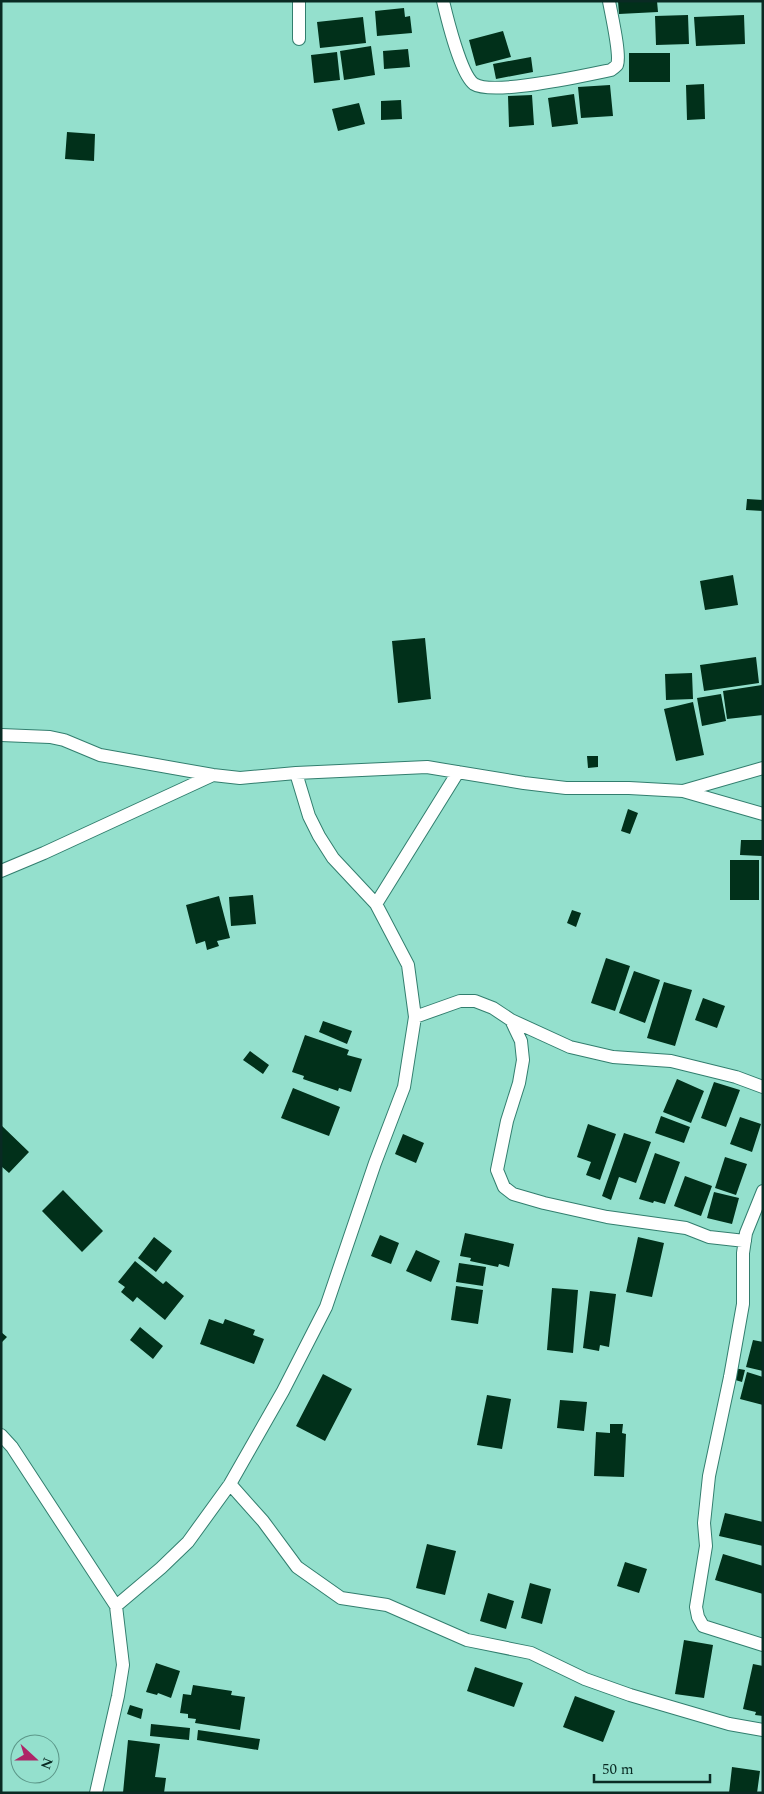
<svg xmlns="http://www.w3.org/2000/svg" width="764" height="1794" font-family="Spectral,serif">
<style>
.building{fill:#01301a}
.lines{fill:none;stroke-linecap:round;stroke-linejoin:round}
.minor-casing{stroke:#327e6e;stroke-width:14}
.minor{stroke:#fff;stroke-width:12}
</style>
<rect width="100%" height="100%" fill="#94e0cd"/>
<path class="building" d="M618 1H657L658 12 619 14Z
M404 8 405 17 410 16 412 33 377 36 375 11Z
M688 15 689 44 656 45 655 16Z
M744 15 745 44 696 46 694 17Z
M363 17 366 43 320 48 317 22Z
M503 31 511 57 476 66 469 40Z
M371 46 375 75 344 80 340 51Z
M408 49 410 67 384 69 383 51Z
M337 52 340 80 314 83 311 55Z
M629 53H670V82H629Z
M531 57 533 72 496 79 493 64Z
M704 84 705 119 687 120 686 85Z
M610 85 613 116 581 118 578 87Z
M574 94 578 124 552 127 548 98Z
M532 95 534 125 509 127 508 96Z
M401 100 402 119 381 120V101Z
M359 103 365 124 338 131 332 109Z
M67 132 95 134 94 161 65 159Z
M747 499 763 500V511L746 510Z
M733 575 738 605 705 610 700 581Z
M425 638 431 699 398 703 392 641Z
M756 657 759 683 704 691 700 665Z
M692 673 693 699 666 700 665 674Z
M762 685 763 715 727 719 723 691Z
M721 694 726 721 702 726 697 698Z
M693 702 704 755 676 761 664 709Z
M587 756H598V767L588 768Z
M628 809 638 813 630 834 621 831Z
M741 840H762V856L740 855Z
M730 860H759V900H730Z
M253 895 256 924 231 926 229 897Z
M219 896 230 938 217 941 219 946 207 950 205 941 196 944 186 905Z
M572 910 581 913 576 927 567 923Z
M606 958 630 966 615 1011 591 1003Z
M634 971 660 980 645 1023 619 1013Z
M664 982 692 990 675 1046 647 1038Z
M703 998 725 1006 717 1028 695 1020Z
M323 1021 352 1031 347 1044 319 1032Z
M305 1035 349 1050 347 1055 362 1059 351 1092 339 1088 338 1091 303 1079 304 1076 292 1072Z
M250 1051 269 1065 263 1074 243 1060Z
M677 1079 704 1091 691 1123 663 1112Z
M714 1082 740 1090 726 1127 701 1118Z
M293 1088 340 1107 329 1136 281 1118Z
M661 1116 690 1127 684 1143 655 1133Z
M740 1117 761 1124 752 1152 730 1144Z
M588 1124 616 1134 600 1180 586 1175 591 1162 577 1157Z
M1 1125 29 1152 9 1173 1 1166Z
M624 1133 651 1142 636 1183 619 1177 611 1200 602 1196Z
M403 1134 424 1143 416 1163 395 1154Z
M655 1153 680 1162 665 1204 654 1201 653 1203 639 1199Z
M725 1157 747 1164 736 1195 715 1188Z
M685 1176 712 1186 701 1216 674 1206Z
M63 1190 103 1231 82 1252 42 1211Z
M714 1192 739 1198 732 1224 707 1218Z
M465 1233 514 1244 509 1267 499 1264 498 1267 470 1261 471 1258 460 1256Z
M380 1235 399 1243 391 1264 371 1256Z
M154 1237 172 1251 156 1272 138 1258Z
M638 1237 664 1243 652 1297 626 1292Z
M416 1250 440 1261 431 1282 406 1271Z
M135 1261 163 1284 166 1281 184 1296 165 1320 137 1297 133 1302 121 1292 125 1287 118 1282Z
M459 1263 486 1267 483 1286 456 1282Z
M456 1286 483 1290 478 1324 451 1320Z
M552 1288 578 1290 573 1353 547 1350Z
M590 1291 616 1294 609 1347 600 1345 599 1351 583 1348Z
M209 1319 223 1324 225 1319 255 1330 253 1335 264 1339 254 1364 200 1344Z
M140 1327 163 1346 153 1359 130 1340Z
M1 1332 7 1337 1 1343Z
M753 1340 763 1342V1371L746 1367Z
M734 1368 745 1370 742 1382 732 1379Z
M747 1372 763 1377V1405L740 1399Z
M323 1374 352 1389 325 1441 296 1426Z
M487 1395 511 1399 502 1449 477 1445Z
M560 1400 587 1402 584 1431 557 1428Z
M610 1424H623L622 1433 626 1434 624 1477 594 1476 596 1432 610 1433Z
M725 1513 763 1522V1546L719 1536Z
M427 1544 456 1551 445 1595 416 1588Z
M723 1554 763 1566V1594L715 1580Z
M625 1562 647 1569 639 1593 617 1586Z
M530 1583 551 1589 542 1624 521 1618Z
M488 1593 514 1601 506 1629 480 1621Z
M684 1640 713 1645 704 1698 675 1694Z
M156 1663 180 1671 171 1698 158 1693 157 1695 146 1692Z
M753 1664 763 1666V1716L755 1715 756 1712 743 1709Z
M475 1667 523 1683 514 1707 467 1691Z
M193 1685 232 1691 231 1695 245 1697 240 1730 195 1723 196 1719 188 1718V1714L180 1713 183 1694 191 1695Z
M575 1696 615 1711 603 1742 563 1727Z
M130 1705 143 1709 141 1719 127 1714Z
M151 1724 190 1728 189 1740 150 1736Z
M198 1730 260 1739 258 1750 197 1740Z
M128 1740 160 1744 155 1777 166 1778 164 1793H123Z
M732 1767 760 1771 757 1793H729Z"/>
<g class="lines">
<g class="minor-casing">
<path id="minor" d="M299 1V39
M443 1C447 18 461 75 474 84 493 96 587 75 611 70 614 68 615 67 617 65 621 55 611 13 609 1
M1 735 50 737 64 740 100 755 213 775 240 778 296 773 427 767 524 783 566 788H629L683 791 763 814
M683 791 763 768
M1 871 44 853 213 775
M376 904 458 772
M415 1017 460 1001H475L493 1008 511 1020 570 1047 613 1057 671 1061 736 1077 763 1087
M511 1020 521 1041 523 1060 519 1083 507 1121 497 1170 504 1187 513 1194 544 1203 607 1217 686 1228 709 1237 745 1241
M763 1191 746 1233 743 1253V1304L730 1377 709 1476 704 1523 706 1546 696 1607 698 1617 703 1626 763 1645
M1 1435 12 1447 116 1606 123 1665 118 1696 96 1793
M230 1484 263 1521 297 1567 341 1598 387 1605 467 1640 531 1653 585 1679 630 1695 729 1724 763 1730
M116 1606 161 1568 188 1542 230 1484 283 1391 326 1307 375 1163 404 1087 415 1017 408 965 376 904 333 858 319 836 309 816 296 773"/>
</g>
<use href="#minor" class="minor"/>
</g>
<rect width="764" height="1794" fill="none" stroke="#092a23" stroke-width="5"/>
<g transform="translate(35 1759) rotate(111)"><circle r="24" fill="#94e0cd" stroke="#5c9789"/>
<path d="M0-4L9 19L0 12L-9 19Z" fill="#ae2567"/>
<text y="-8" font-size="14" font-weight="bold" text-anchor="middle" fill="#092a23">N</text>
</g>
<path d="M594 1774v8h116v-8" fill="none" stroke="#092a23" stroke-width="2.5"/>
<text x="602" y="1774" font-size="15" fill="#092a23" stroke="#94e0cd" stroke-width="4" paint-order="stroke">50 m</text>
</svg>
